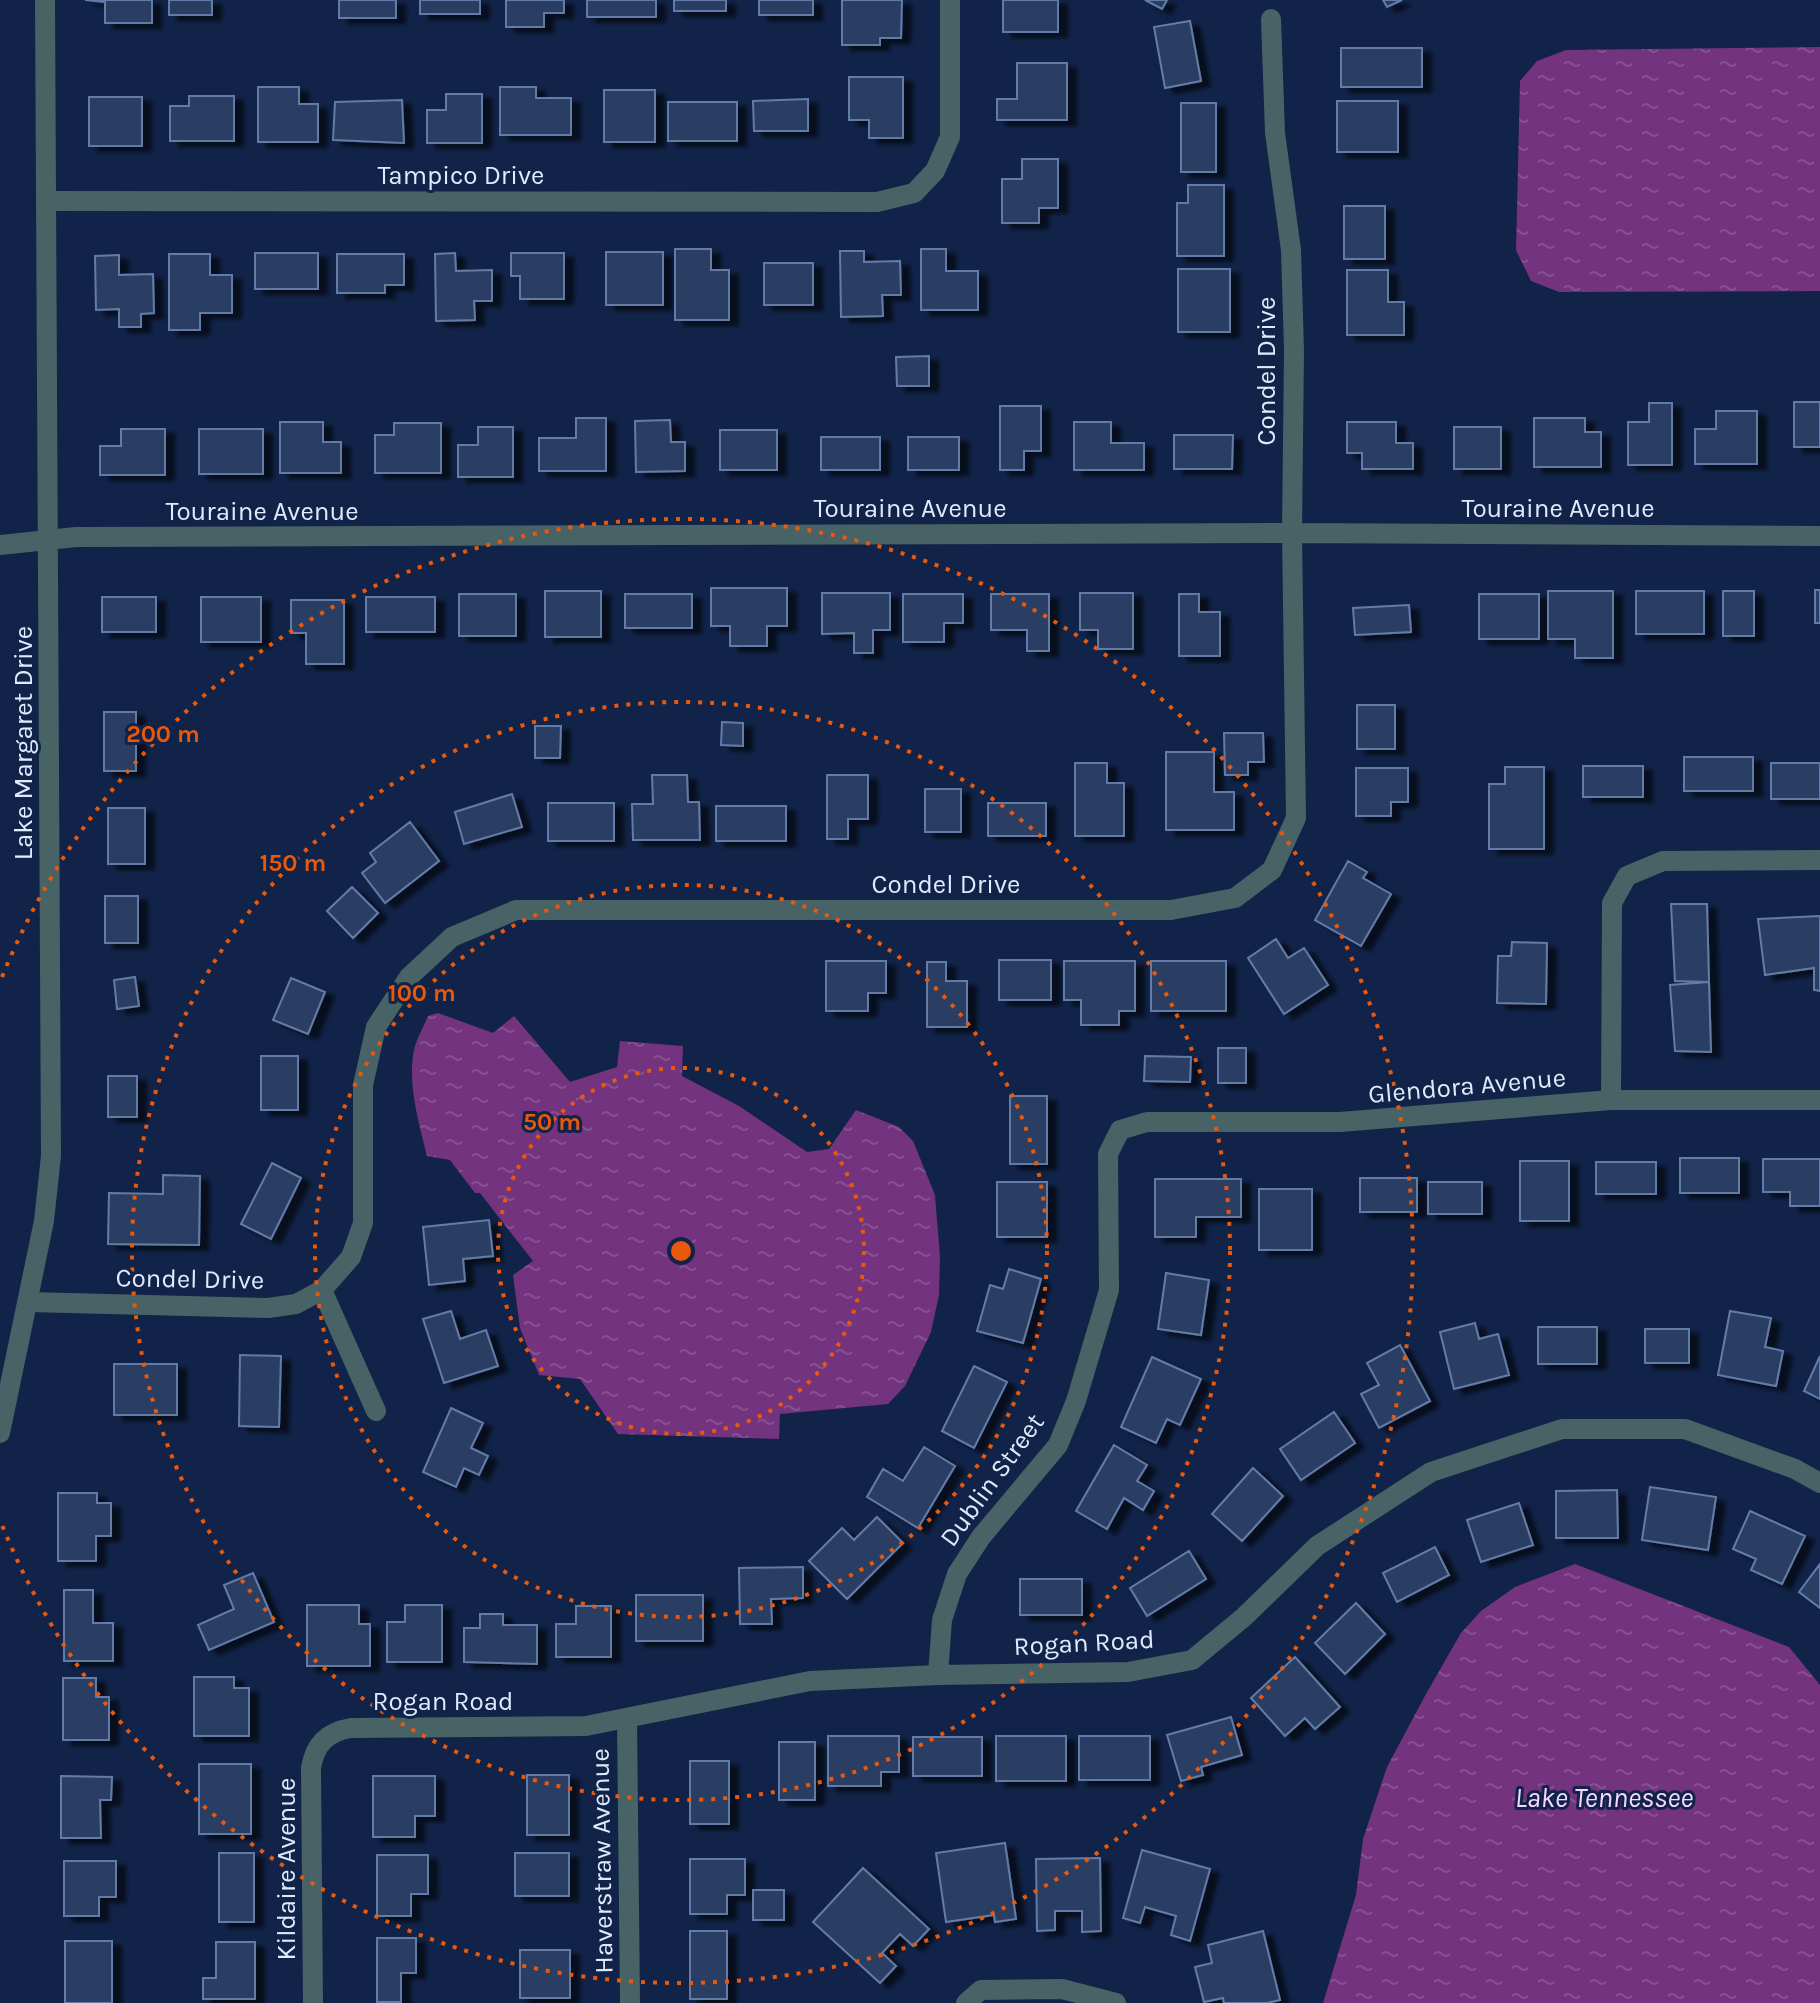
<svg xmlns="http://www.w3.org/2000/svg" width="1820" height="2003" font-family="Karla,sans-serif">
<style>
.water{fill:url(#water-ripples)}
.building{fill:#293e64;stroke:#647ca7;stroke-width:2;filter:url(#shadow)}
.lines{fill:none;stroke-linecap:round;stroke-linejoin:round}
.minor{stroke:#486365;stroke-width:20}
.tertiary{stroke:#486365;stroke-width:20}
.ring{fill:none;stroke:#e8590c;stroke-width:4;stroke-dasharray:4 8}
.labels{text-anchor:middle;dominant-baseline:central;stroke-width:6;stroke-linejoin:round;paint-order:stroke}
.street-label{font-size:26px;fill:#dfeafd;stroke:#112348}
.water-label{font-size:28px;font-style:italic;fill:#f9d6ff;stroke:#112348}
.centre{fill:#e8590c;stroke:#112348;stroke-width:4}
.ring-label{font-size:24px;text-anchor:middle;font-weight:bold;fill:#e8590c;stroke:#112348;stroke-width:6;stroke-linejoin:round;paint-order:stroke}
</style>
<defs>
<pattern id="water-ripples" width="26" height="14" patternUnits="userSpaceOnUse" patternTransform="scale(2)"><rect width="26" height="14" fill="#74337e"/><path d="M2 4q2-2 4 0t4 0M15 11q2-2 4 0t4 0" fill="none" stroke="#875191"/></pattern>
<filter id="shadow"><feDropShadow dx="9" dy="5" stdDeviation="2" flood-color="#0009"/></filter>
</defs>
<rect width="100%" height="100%" fill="#112348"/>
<path class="water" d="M1820 47V291L1559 292 1531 281 1516 250 1520 81 1537 61 1566 50Z
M438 1013 493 1033 514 1016 570 1082 617 1067 620 1041 683 1046 682 1076 739 1106 807 1152 829 1149 856 1110 899 1127 913 1141 935 1195 940 1257 939 1295 931 1332 905 1386 888 1404 780 1414 779 1439 618 1434 580 1379 539 1375 520 1328 513 1275 533 1261 480 1193H475L450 1160 427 1156C419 1123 406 1081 415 1046 418 1036 424 1026 428 1016Z
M1575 1564 1789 1647 1820 1685V2003H1323L1356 1895 1363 1839 1387 1767 1426 1694 1461 1633 1481 1611 1515 1587Z"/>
<path class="building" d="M85 0H152V23H105V2Z
M169 0H212V15H169Z
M339 0H396V18H339Z
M420 0H480V14H420Z
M506 0H564V13H544V27H506Z
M587 0H656V17H587Z
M674 0H726V11H674Z
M759 0H813V15H759Z
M842 0H902L901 38H880V45H842Z
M1003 0H1058V32H1003Z
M1145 0H1167L1162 9Z
M1383 0H1402L1387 7Z
M1190 21 1201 81 1165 88 1154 27Z
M1341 48H1422V87H1341Z
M1017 63H1067V120H997V99H1017Z
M849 77H903V138H869V120H849Z
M258 87H299V104H318V142H258Z
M500 87H536V98H571V135H500Z
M604 90H655V142H604Z
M446 94H482V143H427V110H446Z
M189 96H234V141H170V106H189Z
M89 97H142V146H89Z
M808 99V131H754L753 101Z
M402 100 404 143 333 140 335 102Z
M1337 101H1398V152H1337Z
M668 102H737V141H668Z
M1181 103H1216V172H1181Z
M1022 159H1058V208H1039V223H1002V179H1022Z
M1188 185H1224V256H1177V203H1188Z
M1344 206H1385V259H1344Z
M675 249H711V270H729V320H675Z
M921 249H946V271H978V310H921Z
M840 251H864V262L900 261 901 295H882L883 316 841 317Z
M606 252H663V305H606Z
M255 253H318V289H255Z
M455 253 456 271 492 270V301H474L475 320 436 321 435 254Z
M511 253H564V299H520V276H511Z
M169 254H210V275H232V313H200V330H169Z
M337 254H404V285H385V293H337Z
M119 255V275L153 274 154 313 141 314V327H119V309L96 310 95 256Z
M764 263H813V305H764Z
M1178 269H1230V332H1178Z
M1347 270H1388V302H1404V335H1347Z
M929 356V386H897L896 357Z
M1794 402H1820V447H1794Z
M1649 403H1672V465H1628V422H1649Z
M1000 406H1041V451H1024V470H1000Z
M1716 411H1757V464H1695V429H1716Z
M576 418H606V471H539V438H576Z
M1534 418H1585V432H1601V467H1534Z
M670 420 671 442H685V471L636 472 635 421Z
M280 422H323V442H341V473H280Z
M1074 422H1111V443H1144V470H1074Z
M1347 422H1396V443H1413V469H1362V453H1347Z
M394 423H441V473H375V435H394Z
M478 427H513V477H458V445H478Z
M1454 427H1501V469H1454Z
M121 429H165V475H100V446H121Z
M199 429H263V474H199Z
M720 430H777V470H720Z
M1174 435H1233L1232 469H1174Z
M821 437H880V470H821Z
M908 437H959V470H908Z
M711 588H787V626H767V646H730V626H711Z
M1815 590H1820V623H1815Z
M545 591H601V637H545Z
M1548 591H1613V658H1575V639H1548Z
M1636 591H1704V634H1636Z
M1723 591H1754V636H1723Z
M822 593H890V630H873V653H854V633L822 634Z
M1080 593H1133V649H1098V630H1080Z
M459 594H516V636H459Z
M625 594H692V628H625Z
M903 594H963V623H944V642H903Z
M991 594H1049V651H1027V630H991Z
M1179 594H1199V612H1220V656H1179Z
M1479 594H1539V639H1479Z
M102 597H156V632H102Z
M201 597H261V642H201Z
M366 597H435V632H366Z
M291 600H344V664H306V633H291Z
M1409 605 1411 632 1355 635 1353 608Z
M1357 705H1395V749H1357Z
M104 712H136V771H104Z
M722 722 743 723V746L721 745Z
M535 726H561L560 758H535Z
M1224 733H1263L1264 762H1248V775H1225Z
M1166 752H1214V792H1234V830H1166Z
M1684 757H1753V791H1684Z
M1075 763H1107V783H1124V836H1075Z
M1771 763H1820V799H1771Z
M1583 766H1643V797H1583Z
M1505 767H1544V849H1489V784H1505Z
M1356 768H1408V802H1391V816H1356Z
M652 775H687L688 802H699L700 840H633L632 804H653Z
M827 775H868V819H848V839H827Z
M925 789H961V832H925Z
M512 794 522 827 464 844 455 812Z
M548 803H614V841H548Z
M988 803H1046V836H988Z
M716 806H786V841H716Z
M108 808H145V864H108Z
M410 822 439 861 385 903 362 873 376 862 370 853Z
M1348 861 1367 872 1363 878 1391 894 1361 946 1315 920Z
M352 887 378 913 353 938 327 911Z
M105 896H138V943H105Z
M1671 904H1707L1709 982 1675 981Z
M1820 916V991L1814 990V968L1765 975 1758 919Z
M1276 939 1288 958 1304 948 1328 985 1284 1014 1248 958Z
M1512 942 1547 943 1546 1004 1497 1003 1498 956H1511Z
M999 960H1051V1000H999Z
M826 961H886V993H868V1011H826Z
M1064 961H1135V1011H1119V1025H1081V1000H1064Z
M1151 961H1226V1011H1151Z
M927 962H946V981H967V1027H927Z
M135 977 139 1006 117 1009 114 980Z
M291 978 325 992 308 1034 273 1020Z
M1709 982 1711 1052 1675 1051 1670 985Z
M1218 1048H1246V1083H1218Z
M261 1056H298V1110H261Z
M1145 1056 1191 1057 1190 1082 1144 1081Z
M108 1076H137V1117H108Z
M1010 1096H1047V1164H1010Z
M1680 1158H1739V1193H1680Z
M1763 1159H1820V1206H1790V1192H1763Z
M1520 1161H1569V1221H1520Z
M1596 1162H1656V1194H1596Z
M272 1163 301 1178 271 1239 241 1224Z
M163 1175 200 1176 199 1245 108 1244 109 1193 163 1194Z
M1360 1178H1417V1212H1360Z
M1155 1179H1241V1217H1196V1237H1155Z
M997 1182H1047V1237H997Z
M1428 1182H1482V1214H1428Z
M1259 1189H1312V1250H1259Z
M489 1220 493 1256 463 1259 465 1281 429 1285 423 1227Z
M1009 1269 1041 1279 1023 1343 977 1331 990 1285 1003 1289Z
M1166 1273 1209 1280 1201 1335 1158 1329Z
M451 1311 460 1339 486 1330 498 1366 444 1383 423 1319Z
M1730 1311 1771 1318 1765 1347 1783 1351 1776 1386 1718 1375Z
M1475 1323 1479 1339 1498 1334 1509 1375 1454 1389 1440 1332Z
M1538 1327H1597V1364H1538Z
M1645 1329H1689V1363H1645Z
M1400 1345 1430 1401 1379 1428 1361 1394 1379 1385 1367 1363Z
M240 1355 281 1356 279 1427 239 1426Z
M1820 1356V1399L1804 1391Z
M1152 1357 1201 1379 1180 1425 1167 1419 1156 1443 1121 1427Z
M114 1364H177V1415H114Z
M974 1366 1007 1382 974 1448 942 1431Z
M451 1408 483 1423 471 1448 488 1456 479 1475 464 1468 456 1487 423 1472Z
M1334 1412 1355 1443 1301 1480 1280 1449Z
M1114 1445 1147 1465 1137 1481 1154 1491 1143 1510 1124 1498 1107 1529 1076 1511Z
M924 1447 955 1466 918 1528 867 1497 883 1469 903 1481Z
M1253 1468 1283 1496 1242 1541 1212 1514Z
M1650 1487 1716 1497 1708 1550 1642 1540Z
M1617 1490 1618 1538H1556V1491Z
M58 1493H97V1503H111V1536H96V1561H58Z
M1519 1503 1533 1545 1481 1562 1467 1520Z
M1750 1511 1805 1536 1782 1584 1751 1570 1756 1559 1733 1549Z
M877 1517 903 1543 847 1599 809 1561 842 1528 854 1540Z
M1435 1547 1449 1575 1397 1602 1383 1573Z
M1189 1551 1206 1579 1147 1616 1130 1588Z
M1820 1564V1608L1799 1592Z
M803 1567V1598L771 1599 772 1624H740L739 1568Z
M253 1573 274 1622 209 1650 198 1625 234 1609 224 1585Z
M1020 1579H1082V1615H1020Z
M64 1590H93V1623H113V1661H64Z
M636 1595H703V1641H636Z
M1356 1603 1385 1634 1345 1674 1315 1643Z
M307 1605H359V1624H370V1666H307Z
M405 1605H442V1662H387V1622H405Z
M576 1606H611V1657H556V1624H576Z
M480 1614H503V1625H537V1664L464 1662V1628H480Z
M1295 1657 1340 1707 1315 1729 1305 1718 1285 1736 1251 1698Z
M194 1677H234V1688H249V1736H194Z
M63 1678H96V1697H109V1740H63Z
M1231 1717 1242 1755 1201 1767 1203 1775 1181 1781 1167 1735Z
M828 1736H899V1772H881V1786H828Z
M996 1736H1066V1781H996Z
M1079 1736H1150V1780H1079Z
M913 1737H982V1776H913Z
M779 1742H815V1800H779Z
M690 1761H729V1824H690Z
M199 1764H251V1834H199Z
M527 1775H569V1835H527Z
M61 1776 112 1777 111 1800H100L101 1838H61Z
M373 1776H435V1816H415V1837H373Z
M1005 1843 1016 1919 995 1922 994 1915 946 1922 936 1853Z
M1142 1850 1210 1869 1190 1941 1171 1935 1176 1916 1145 1907 1140 1923 1123 1918Z
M219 1853H254V1922H219Z
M515 1853H569V1896H515Z
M377 1855H428V1894H411V1916H377Z
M1100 1858 1101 1931 1082 1932V1911H1055V1930L1037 1931 1036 1859Z
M690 1859H745V1895H727V1914H690Z
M64 1861H116V1897H99V1916H64Z
M863 1868 929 1929 913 1946 900 1934 882 1953 896 1966 880 1983 813 1922Z
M753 1890H784V1920H753Z
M690 1931H727V1999H690Z
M1263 1931 1280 2000 1267 2003H1224L1223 1998 1204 2002 1195 1967 1212 1963 1208 1945Z
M377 1938H416V1973H401V2002H377Z
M65 1941H112V2003H65Z
M216 1942H255V1999H203V1978H216Z
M520 1950H570V1998H520Z"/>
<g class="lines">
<path class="minor" d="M46 201 877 202 914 193 935 171 950 137V0
M0 545 76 537 1292 533 1820 536
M1611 1100 1612 903 1627 876 1663 861 1820 860
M322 1290 376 1411
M29 1302 268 1308 296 1304 322 1290 351 1257 363 1223V1085L376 1027 409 977 452 937 516 910H1171L1235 898 1272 870 1296 818 1292 533 1294 350 1291 250 1275 133 1271 19
M938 1675 942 1620 957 1574 981 1537 1058 1445 1076 1401 1109 1290 1108 1154 1120 1130 1147 1122H1340L1611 1100H1820
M627 1719 630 2003
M313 2003 311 1768C315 1744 327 1732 351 1728L586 1726 810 1681 938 1675 1128 1672 1192 1660 1244 1617 1317 1546 1431 1472 1562 1429H1685L1795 1469 1820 1483
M966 2003 981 1990 1062 1989 1116 2003"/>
<path class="tertiary" d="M0 1433 44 1221 51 1156 45 0"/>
</g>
<g class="ring">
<circle cx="681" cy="1251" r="183"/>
<circle cx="681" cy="1251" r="366"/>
<circle cx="681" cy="1251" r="549"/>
<path d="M2 977A732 732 0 1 1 2 1525"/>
</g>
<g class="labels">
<g class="street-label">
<text x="461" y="175">Tampico Drive</text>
<text transform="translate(1266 371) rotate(-90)">Condel Drive</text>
<text x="910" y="508">Touraine Avenue</text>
<text x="1558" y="508">Touraine Avenue</text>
<text x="262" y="511">Touraine Avenue</text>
<text transform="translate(23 743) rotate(-90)">Lake Margaret Drive</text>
<text x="946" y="884">Condel Drive</text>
<text transform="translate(1467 1086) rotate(-5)">Glendora Avenue</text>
<text transform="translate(190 1279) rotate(1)">Condel Drive</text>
<text transform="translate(992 1480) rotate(-54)">Dublin Street</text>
<text transform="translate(1084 1643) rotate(-3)">Rogan Road</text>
<text x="443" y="1701">Rogan Road</text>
<text transform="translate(602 1861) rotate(-91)">Haverstraw Avenue</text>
<text transform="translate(286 1869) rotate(-90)">Kildaire Avenue</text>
</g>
<g class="water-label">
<text x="1604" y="1797">Lake Tennessee</text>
</g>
</g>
<circle cx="681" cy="1251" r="12" class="centre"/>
<g class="ring-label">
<text x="163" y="742">200 m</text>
<text x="293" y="871">150 m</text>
<text x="422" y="1001">100 m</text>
<text x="552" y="1130">50 m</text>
</g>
</svg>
